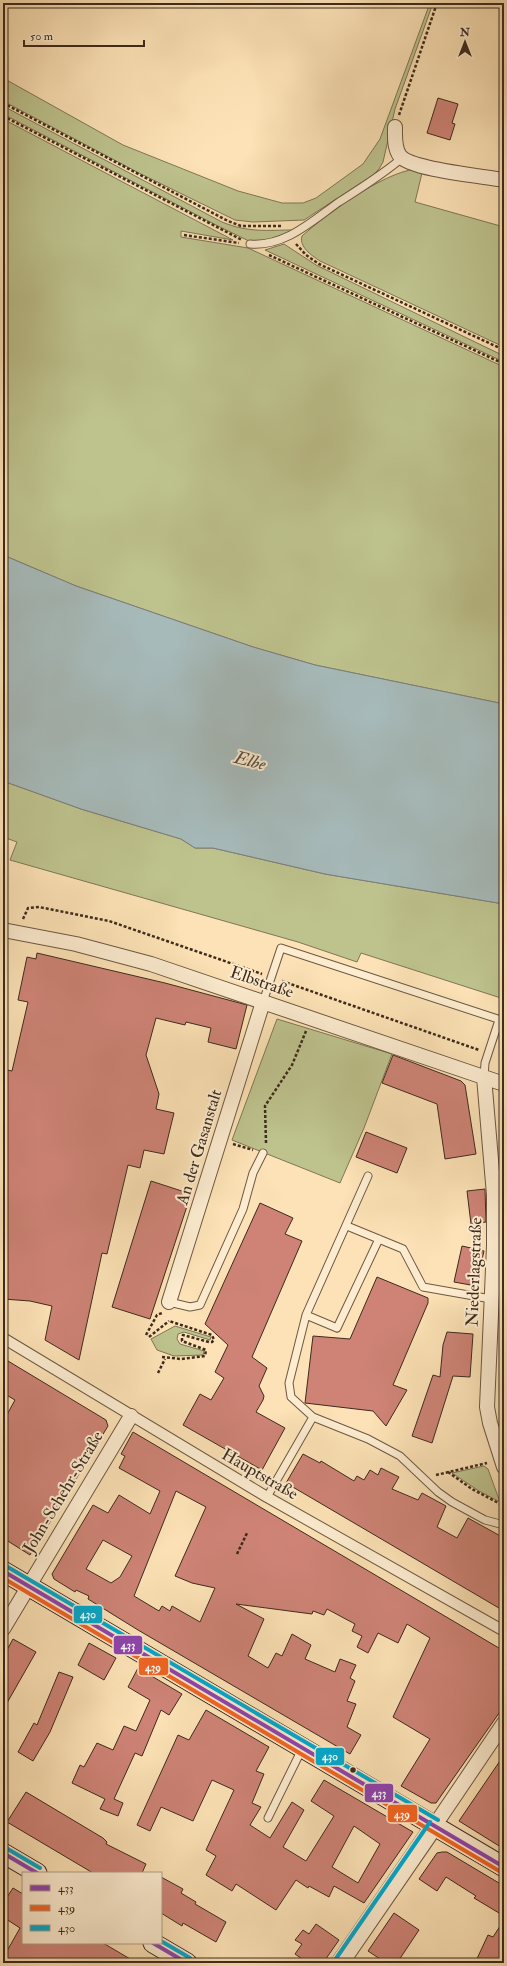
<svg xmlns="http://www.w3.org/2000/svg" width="507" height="1966" font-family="'IM FELL Double Pica',serif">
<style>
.green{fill:#bec38e;stroke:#7e7655}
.water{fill:#a6baba;stroke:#7c807b}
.building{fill:#ce8376;stroke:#3d2a1c;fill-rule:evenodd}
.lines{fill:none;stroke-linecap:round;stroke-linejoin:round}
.service-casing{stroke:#6d5842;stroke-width:9}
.pedestrian-casing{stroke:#6d5842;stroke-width:12}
.minor-casing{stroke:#6d5842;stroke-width:16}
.tertiary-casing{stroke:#6d5842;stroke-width:19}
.secondary-casing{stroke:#3d2a1c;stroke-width:21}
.path{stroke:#3d2a1c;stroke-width:2.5;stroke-dasharray:3 2;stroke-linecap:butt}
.service{stroke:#fdecd0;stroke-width:7}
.pedestrian{stroke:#fdecd0;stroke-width:10}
.minor{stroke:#fdecd0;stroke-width:14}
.tertiary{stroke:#fdecd0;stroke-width:17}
.secondary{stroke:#fdecd0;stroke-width:19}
.bus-1-casing{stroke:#fdecd0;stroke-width:7}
.bus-2-casing{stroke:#fdecd0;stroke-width:7}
.bus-3-casing{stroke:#fdecd0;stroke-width:7}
.bus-1{stroke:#8e44ad;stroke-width:4}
.bus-2{stroke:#f26522;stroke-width:4}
.bus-3{stroke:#00a9ce;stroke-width:4}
.bus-dot{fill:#3d2a1c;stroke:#fdecd0;stroke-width:1.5}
.labels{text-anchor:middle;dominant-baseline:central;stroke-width:4;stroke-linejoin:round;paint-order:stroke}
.street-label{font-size:17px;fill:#3d2a1c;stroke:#fdecd0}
.water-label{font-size:18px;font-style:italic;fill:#574e44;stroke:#fdecd0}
.line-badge{stroke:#fdecd0;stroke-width:1.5}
.badge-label{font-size:11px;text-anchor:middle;font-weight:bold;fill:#fff}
</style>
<rect width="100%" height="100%" fill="#fce2b6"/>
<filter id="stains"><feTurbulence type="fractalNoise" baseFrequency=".005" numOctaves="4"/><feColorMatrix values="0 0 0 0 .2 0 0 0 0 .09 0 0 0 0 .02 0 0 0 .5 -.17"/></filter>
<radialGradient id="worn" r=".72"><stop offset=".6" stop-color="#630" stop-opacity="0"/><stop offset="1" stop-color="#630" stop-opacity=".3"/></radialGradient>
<path class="green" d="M430 3H433L395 109 383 162 379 169 373 175 304 220 253 222 235 220 139 173 3 101V78L123 145 238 191 282 203H303L316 198 363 164 380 139Z
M3 106 222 222C249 233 267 230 294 230L274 238 253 243 218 226 3 114Z
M3 119 233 240 181 231V237L248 248 504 367V704L315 665 253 647 76 586 3 555Z
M415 169 422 173 415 202 504 227V347L320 261C311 255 299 247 302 236 328 213 381 174 415 169Z
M284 244 316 265 504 356V362L265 250Z
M3 781 81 809 181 839 195 848H213L325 874 504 904V999L361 953 357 962 298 942 10 860 17 842 3 837Z
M277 1019 392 1054 364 1128 340 1183 232 1140Z
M175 1326 211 1337 210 1340 184 1332 178 1334 177 1339 180 1344 204 1351 203 1355 174 1356 157 1350 151 1339Z
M484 1466 488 1469 500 1502 479 1491 452 1473Z"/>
<path class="water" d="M3 555 76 586 253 647 315 665 504 704V904L325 874 213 848H195L181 839 81 809 3 781Z"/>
<path class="building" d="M438 98 458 104 452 123 455 124 450 140 427 133Z
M37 953 165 983 247 1005 236 1049 208 1042 211 1028 186 1022 185 1025 156 1018 146 1055 159 1094 156 1109 174 1113 164 1154 144 1150 140 1168 128 1165 107 1254 102 1253 79 1360 45 1340 52 1306 30 1301 3 1299V1069L12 1071 28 1002 18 1000 27 957 36 959Z
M393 1055 461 1081 465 1085 476 1154 445 1159 437 1104 382 1083Z
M366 1132 407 1148 397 1173 356 1157Z
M151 1181 191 1194 150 1319 112 1307Z
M485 1189 486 1222 471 1224 467 1191Z
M260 1203 293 1218 285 1234 302 1241 252 1357 267 1368 259 1386 264 1396 263 1400 256 1412 285 1428 262 1470 183 1425 200 1394 211 1400 224 1378 215 1372 228 1345 205 1324Z
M462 1246 484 1251 476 1286 454 1282Z
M377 1277 428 1298V1303L393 1385 407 1390 386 1426 373 1411 305 1403 313 1336 350 1339Z
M447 1332 473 1334 470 1377 453 1376 432 1443 412 1436 433 1375 440 1377 443 1345Z
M3 1358 106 1420 108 1426 30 1555 3 1538V1422L15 1400 3 1393Z
M133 1432 504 1651V1706L436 1803H431L401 1786 430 1739 393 1717 430 1638 407 1624 398 1643 378 1633 368 1653 357 1647 362 1636 352 1631 355 1624 327 1609 324 1615 313 1611 312 1614 236 1604 264 1619 248 1656 268 1668 276 1653 282 1656 292 1634 311 1645 305 1659 335 1672 340 1659 356 1665 350 1678 355 1681 347 1701 356 1704 347 1727 361 1735 350 1754 138 1630 88 1599 89 1596 76 1590 75 1592 54 1579 52 1574 93 1505 108 1513 119 1495 150 1514 160 1491 119 1468 125 1456 121 1454ZM176 1491 206 1507 175 1576 192 1583 215 1588 200 1622 172 1606 170 1611 162 1606 159 1611 134 1596ZM103 1540 132 1556 120 1577 111 1583 86 1569Z
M303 1454 320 1463 321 1461 354 1481 357 1476 364 1480 370 1470 378 1475 381 1468 399 1477 392 1489 418 1500 422 1493 446 1506 437 1527 457 1538 468 1518 504 1538V1611L286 1483Z
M13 1639 36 1652 3 1710V1657Z
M89 1643 116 1658 104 1680 78 1665Z
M138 1668 182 1694 169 1715 161 1710 142 1756 135 1753 114 1799 123 1803 118 1816 100 1809 105 1799 72 1783 80 1765 84 1767 97 1743 113 1750 124 1726 136 1731 150 1700 128 1687Z
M59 1672 73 1677 50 1732 33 1761 18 1752 34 1723 37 1725Z
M206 1710 269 1747 256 1771 264 1774 252 1803 261 1807 250 1825 270 1838 292 1802 304 1810 283 1847 306 1861 334 1816 311 1801 324 1780 413 1832 364 1903 334 1886 329 1897 309 1886 308 1888 296 1880 276 1910 236 1884 232 1891 206 1875 216 1856 206 1850 234 1790 212 1780 193 1821 161 1807 150 1831 137 1825 178 1735 189 1740ZM354 1826 380 1844 358 1883 332 1867Z
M504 1755V1849L459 1821Z
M26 1792 103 1838 107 1842 106 1844 146 1864 142 1873H93L7 1822Z
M442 1852H447L504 1886V1916L474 1898 476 1896 446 1877 437 1891 419 1879 437 1853Z
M161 1877 183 1889 181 1893 196 1902 195 1904 226 1922 216 1942 183 1923 182 1926 161 1913Z
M13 1888 23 1894V1943H103L137 1963H3V1958L20 1928 3 1917V1903Z
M394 1913 419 1930 397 1963H386L368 1951Z
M504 1920V1956L501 1963H475L488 1935 493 1937Z
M316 1924 339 1940 323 1963H308L295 1954 302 1944 295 1940 303 1930 309 1934Z"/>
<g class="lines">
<g class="service-casing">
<path id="service" d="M250 244C285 247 312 221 339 202 361 188 382 175 402 158
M263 1002 281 948 504 1021
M484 1077 485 1063 499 1020
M368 1176 306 1315 289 1383 291 1397 313 1417 368 1439 400 1456 438 1492 452 1502 485 1520 504 1525
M347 1226 403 1249 423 1287 491 1299
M169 1302 190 1307 200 1305 243 1209 253 1173 263 1153
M306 1315 337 1328 379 1239
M267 1497 313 1417
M268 1818 302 1749"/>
</g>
<g class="pedestrian-casing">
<path id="pedestrian" d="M3 1338 267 1497 504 1631"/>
</g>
<g class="minor-casing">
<path id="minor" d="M395 127C395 136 394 148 400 156 412 170 483 176 504 180
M3 930 76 944 151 964 504 1084
M484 1077 494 1195V1246L487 1407 490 1423 504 1467
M169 1302 263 1002
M3 1629 131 1416
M435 1825 504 1723"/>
</g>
<g class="tertiary-casing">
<path id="tertiary" d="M340 1963 435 1825"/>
</g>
<g class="secondary-casing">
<path id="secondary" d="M3 1571 504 1867
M3 1853 37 1873
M153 1943 187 1963"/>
</g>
<path class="path" d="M3 103 228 221 241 226H282
M399 115 437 3
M3 116 242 240
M184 235 239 243
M296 244 306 255 319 264 504 350
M269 255 504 364
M23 919 28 908 39 907 109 921 262 974
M282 981 479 1050
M266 1143 265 1106 292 1065 306 1031
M233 1144 253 1150
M146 1335 157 1315 162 1313
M149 1337 169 1321
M162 1357 181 1359 205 1356 206 1350 182 1341V1338L183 1335 209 1342H212L214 1340 212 1335 169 1321
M158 1373 165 1359
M448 1472 472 1489 504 1506
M436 1475 487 1463
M237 1554 247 1533"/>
<use href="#service" class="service"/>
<use href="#pedestrian" class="pedestrian"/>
<use href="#minor" class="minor"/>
<use href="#tertiary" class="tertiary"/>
<use href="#secondary" class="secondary"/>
<g class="bus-1-casing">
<path id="bus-1" d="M3 1571 504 1867
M3 1853 37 1873
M153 1943 187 1963"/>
</g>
<g class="bus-2-casing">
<path id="bus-2" d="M3 1578 501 1872"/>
</g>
<g class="bus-3-casing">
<path id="bus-3" d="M6 1566 438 1820
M6 1848 40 1868
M161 1941 190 1958
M335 1960 430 1822"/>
</g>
<use href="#bus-1" class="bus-1"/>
<use href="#bus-2" class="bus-2"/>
<use href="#bus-3" class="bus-3"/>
</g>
<circle class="bus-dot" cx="353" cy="1770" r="3.5"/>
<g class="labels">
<g class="street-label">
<text transform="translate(262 982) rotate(19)">Elbstraße</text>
<text transform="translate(199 1147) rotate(-73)">An der Gasanstalt</text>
<text transform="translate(474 1272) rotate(-88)">Niederlagstraße</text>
<text transform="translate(260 1474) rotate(30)">Hauptstraße</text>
<text transform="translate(63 1492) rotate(-59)">John-Schehr-Straße</text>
</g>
<g class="water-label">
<text transform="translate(250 761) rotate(14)">Elbe</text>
</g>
</g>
<g class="line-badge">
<rect x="73" y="1605" width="30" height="19" rx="4" fill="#00a9ce"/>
<rect x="113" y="1635" width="30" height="20" rx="4" fill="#8e44ad"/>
<rect x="138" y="1657" width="31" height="19" rx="4" fill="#f26522"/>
<rect x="315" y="1747" width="30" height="19" rx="4" fill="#00a9ce"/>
<rect x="364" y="1783" width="30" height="20" rx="4" fill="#8e44ad"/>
<rect x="387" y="1804" width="31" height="19" rx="4" fill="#f26522"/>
</g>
<g class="badge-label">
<text x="88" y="1618">430</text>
<text x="128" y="1649">433</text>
<text x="153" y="1671">439</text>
<text x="330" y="1760">430</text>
<text x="379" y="1797">433</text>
<text x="402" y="1818">439</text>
</g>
<rect width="507" height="1966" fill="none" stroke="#fce2b6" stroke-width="16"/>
<rect x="4" y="4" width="499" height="1958" fill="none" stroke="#3d2a1c" stroke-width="2"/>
<rect x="8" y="8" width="491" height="1950" fill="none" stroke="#3d2a1c"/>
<rect x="22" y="1872" width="140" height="72" fill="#fdecd0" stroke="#b09e88"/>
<rect x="30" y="1885" width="20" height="6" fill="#8e44ad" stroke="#b09e88"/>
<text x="58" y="1892" font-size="12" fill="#3d2a1c">433</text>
<rect x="30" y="1905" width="20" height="6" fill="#f26522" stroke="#b09e88"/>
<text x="58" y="1912" font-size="12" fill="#3d2a1c">439</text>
<rect x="30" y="1925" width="20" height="6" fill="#00a9ce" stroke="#b09e88"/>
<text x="58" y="1932" font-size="12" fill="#3d2a1c">430</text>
<g transform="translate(465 42)" stroke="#fdecd0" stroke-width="3" paint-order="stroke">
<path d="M0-3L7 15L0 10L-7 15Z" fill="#3d2a1c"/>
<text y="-6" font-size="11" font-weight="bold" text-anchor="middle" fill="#3d2a1c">N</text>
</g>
<path d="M24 40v6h120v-6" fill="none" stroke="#3d2a1c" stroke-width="2"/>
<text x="30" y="40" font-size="12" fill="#3d2a1c" stroke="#fdecd0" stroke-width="3" paint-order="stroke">50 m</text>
<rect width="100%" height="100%" filter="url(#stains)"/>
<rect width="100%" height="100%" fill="url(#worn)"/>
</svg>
